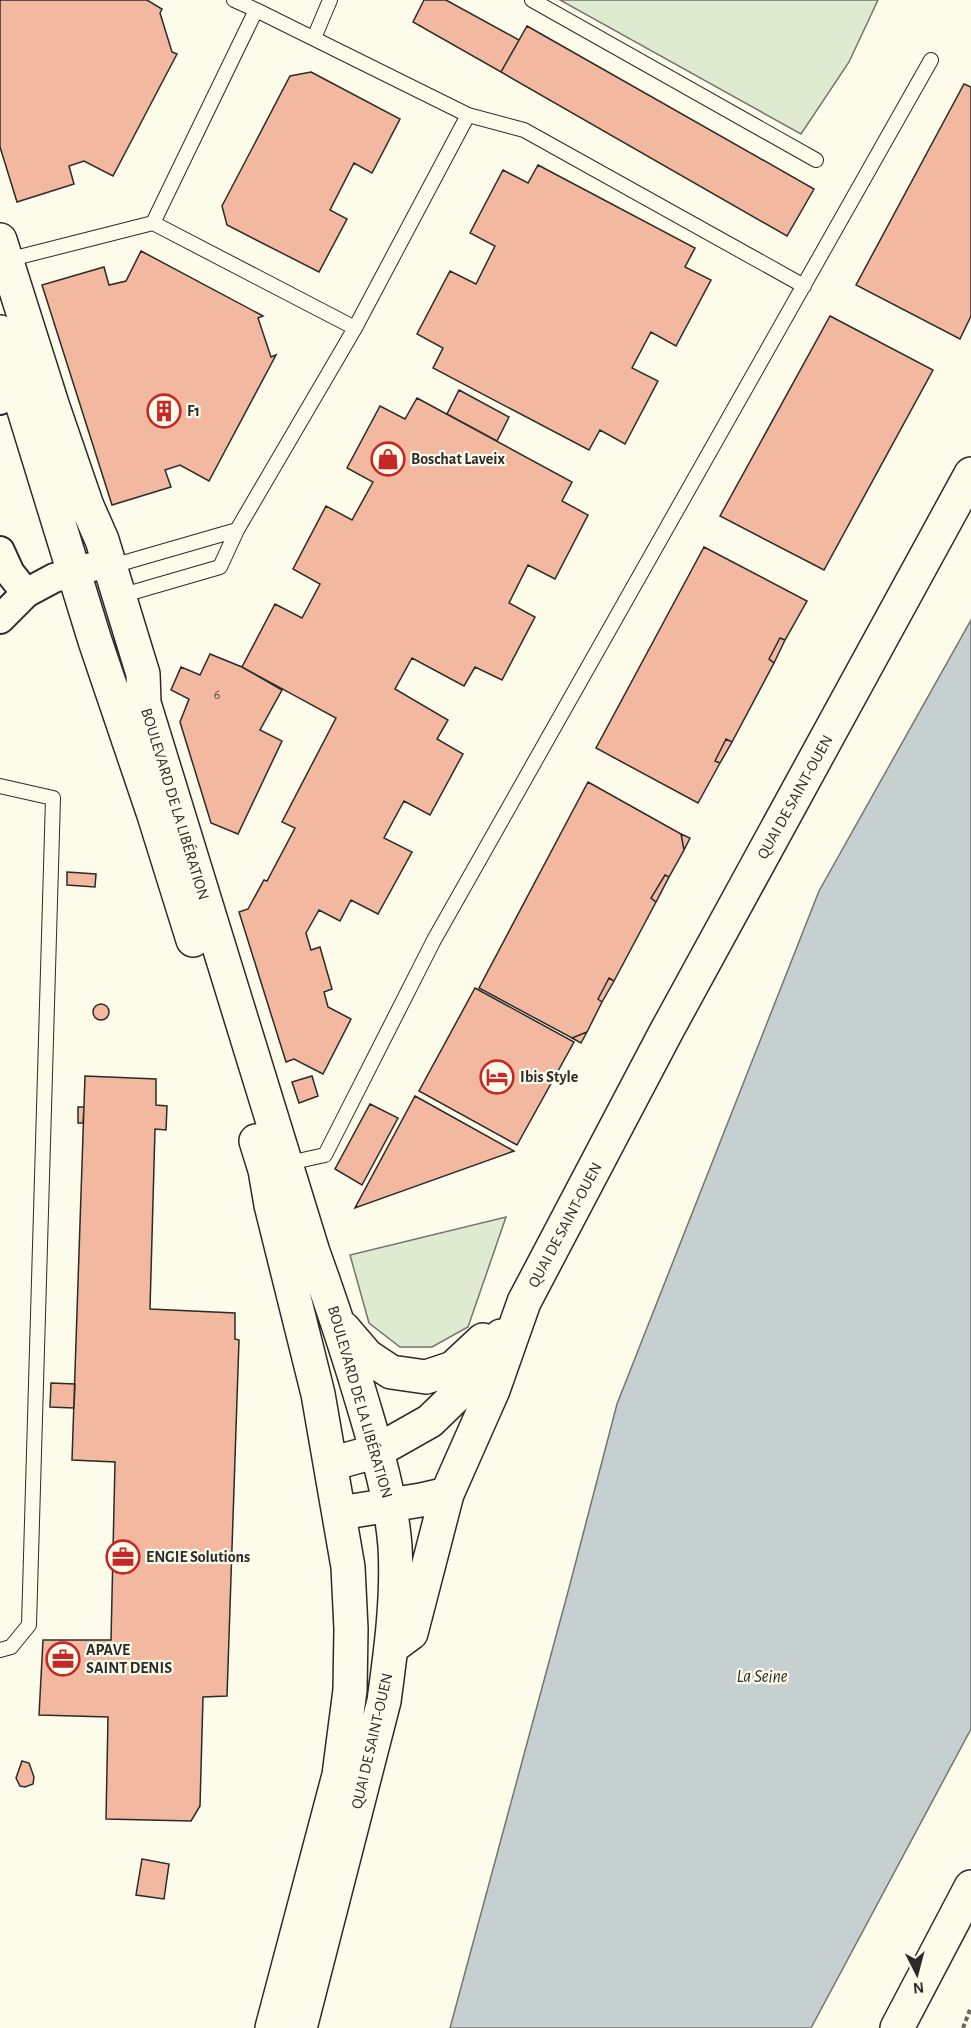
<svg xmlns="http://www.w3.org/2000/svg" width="971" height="2028" font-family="'Alegreya Sans',sans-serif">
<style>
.green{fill:#deebd1;stroke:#74746e;stroke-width:1.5}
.water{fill:#c7d0d0;stroke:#74746e;stroke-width:1.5}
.building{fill:#f2b8a0;stroke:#2b2b2b;stroke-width:1.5}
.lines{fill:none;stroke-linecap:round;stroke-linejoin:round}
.lane-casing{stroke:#2b2b2b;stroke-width:16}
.street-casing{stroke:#2b2b2b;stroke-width:32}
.secondary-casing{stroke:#2b2b2b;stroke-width:36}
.primary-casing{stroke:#2b2b2b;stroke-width:36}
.path{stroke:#6a6964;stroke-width:4;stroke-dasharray:4.5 3;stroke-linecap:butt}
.lane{stroke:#fdfbea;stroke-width:14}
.street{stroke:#fdfbea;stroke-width:28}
.secondary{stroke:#fdfbea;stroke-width:33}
.primary{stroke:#fdfbea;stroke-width:33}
.labels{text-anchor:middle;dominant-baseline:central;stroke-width:4.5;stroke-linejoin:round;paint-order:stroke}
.number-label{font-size:14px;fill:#5d4e48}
.poi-label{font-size:16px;font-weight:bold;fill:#2b2b2b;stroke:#fdfbea;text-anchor:start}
.street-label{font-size:16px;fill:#2b2b2b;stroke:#fdfbea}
.water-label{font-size:18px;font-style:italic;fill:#2b2b2b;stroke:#fdfbea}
</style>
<rect width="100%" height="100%" fill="#fdfbea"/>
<path class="green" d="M560 0H878L849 62 801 134Z
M506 1217 468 1327 432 1347H400L369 1323 350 1255Z"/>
<path class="water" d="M971 620V1729L811 2028H450L569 1588 617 1404 819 891Z"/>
<path class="building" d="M0 0H147L162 9 160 13 172 52 177 54 113 176 84 161 69 166 74 184 17 202 0 147Z
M424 0H446L519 40 501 72 413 22Z
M527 26 814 189 787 236 501 72Z
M311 72 400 119 372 173 354 163 330 210 347 219 319 272 227 225 222 206 290 76Z
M964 84 971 87V316L960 339 856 285Z
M538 165 695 248 685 267 711 280 676 346 651 332 632 368 658 381 625 444 600 430 589 450 433 368 443 348 417 334 450 271 476 284 495 246 470 233 503 170 528 183Z
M141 251 263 316 258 318 271 357 276 355 209 481 180 465 165 470 171 487 112 505 42 285 104 267 109 285 126 281Z
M830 316 933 370 824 570 720 516Z
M459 390 509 417 497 441 447 414Z
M417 398 572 482 562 501 588 515 555 579 528 565 509 603 535 617 502 680 475 667 464 686 412 658 395 689 448 720 437 739 463 754 430 815 404 801 384 838 412 852 378 914 351 900 340 921 319 910 306 933 311 950 320 947 332 989 324 992 328 1007 351 1019 323 1074 294 1059 286 1062 239 912 248 909 264 880 267 881 295 828 282 822 336 718 242 667 275 604 302 618 320 584 293 569 326 506 352 520 373 482 347 468 380 406 405 419Z
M704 547 807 601 785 640 780 638 769 659 774 663 732 742 726 739 715 761 720 763 698 803 596 748Z
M780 638 785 640 774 663 769 659Z
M210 654 242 667 282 690 260 730 282 741 238 834 211 823 180 722 189 699 171 690 181 667 200 675Z
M726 739 732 742 720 763 715 761Z
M588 782 681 834 684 850 669 877 665 875 651 898 656 902 614 981 609 978 598 999 602 1002 587 1032 572 1038 479 988Z
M681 834 690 838 684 850Z
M67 872 96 874 95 887 67 885Z
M665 875 669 877 656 902 651 898Z
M609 978 614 981 602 1002 598 999Z
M475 988 574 1042 517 1145 419 1091Z
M93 1012a8 8 0 1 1 16 0a8 8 0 1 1-16 0Z
M587 1032 581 1043 572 1038Z
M85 1076 156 1079V1105L167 1106 166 1130 155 1129 150 1309 235 1313V1339L239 1340 227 1696 203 1697 200 1806 191 1821 106 1819 108 1717 39 1715 43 1640H111L115 1462 72 1460Z
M312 1076 318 1096 299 1103 292 1082Z
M415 1096 514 1151 355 1208Z
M370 1104 398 1118 362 1185 335 1169Z
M78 1107H84L83 1123H78Z
M51 1383 75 1384 74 1408 50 1407Z
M22 1761 29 1763 34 1777 33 1784 25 1787 20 1786 16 1778Z
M142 1859 169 1864 164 1899 136 1895Z"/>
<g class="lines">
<g class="lane-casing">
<path id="lane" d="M532 0 816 160
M314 38 330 0
M468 115 524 130 804 286
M153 223 355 328 468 115 256 10
M7 260 153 223 256 10 234 0
M109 567 237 530
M120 596 220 567 237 530 355 328
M0 786 53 798 29 1625 11 1647 0 1650
M284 1164 325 1155 434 940 931 60"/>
</g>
<g class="street-casing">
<path id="street" d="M0 400 13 378
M0 551 10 573 26 593
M0 619 26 593 54 578 109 562"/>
</g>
<g class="secondary-casing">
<path id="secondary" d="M897 2028 971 1887"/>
</g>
<g class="primary-casing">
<path id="primary" d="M0 240 52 404 87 506 102 540 143 674 144 703 313 1252C331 1302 348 1353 363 1404 377 1451 391 1497 395 1546 398 1598 391 1650 384 1701L300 2028
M0 332 95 641 154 815 193 940
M256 1141 265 1170 271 1205 318 1394 348 1567 351 1629 350 1690 339 1775 272 2028
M343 1328 367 1356 391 1372 426 1377 453 1368 483 1340
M331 1464 377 1451 430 1421 462 1390 501 1336
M340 1513 421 1500 447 1494
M392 1647 411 1633 447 1494 493 1390 524 1302 666 1032 971 474"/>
</g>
<path class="path" d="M963 2028 971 2007"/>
<use href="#lane" class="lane"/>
<use href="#street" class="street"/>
<use href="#secondary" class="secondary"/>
<use href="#primary" class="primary"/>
</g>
<defs>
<g id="building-ring" transform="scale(1.725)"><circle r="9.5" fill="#fdfbea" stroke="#c62828" stroke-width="1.5"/><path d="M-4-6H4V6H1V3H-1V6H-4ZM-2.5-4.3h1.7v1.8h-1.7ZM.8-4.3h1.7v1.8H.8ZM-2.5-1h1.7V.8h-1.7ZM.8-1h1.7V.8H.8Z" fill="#c62828"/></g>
<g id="shop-ring" transform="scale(1.725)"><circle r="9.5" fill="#fdfbea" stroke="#c62828" stroke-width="1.5"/><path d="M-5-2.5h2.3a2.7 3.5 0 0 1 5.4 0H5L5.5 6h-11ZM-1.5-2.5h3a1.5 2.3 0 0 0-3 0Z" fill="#c62828"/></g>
<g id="hotel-ring" transform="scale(1.725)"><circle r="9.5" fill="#fdfbea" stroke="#c62828" stroke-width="1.5"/><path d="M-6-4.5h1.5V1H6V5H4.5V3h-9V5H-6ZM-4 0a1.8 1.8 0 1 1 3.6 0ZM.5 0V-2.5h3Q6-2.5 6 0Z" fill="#c62828"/></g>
<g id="office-ring" transform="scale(1.725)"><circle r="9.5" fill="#fdfbea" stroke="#c62828" stroke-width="1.5"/><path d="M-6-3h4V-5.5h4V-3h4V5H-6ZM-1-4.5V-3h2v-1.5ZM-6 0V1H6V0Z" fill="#c62828"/></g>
</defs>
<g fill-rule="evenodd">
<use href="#building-ring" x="164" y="411"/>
<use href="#shop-ring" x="388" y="459"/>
<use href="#hotel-ring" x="497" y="1077"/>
<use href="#office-ring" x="123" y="1557"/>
<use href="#office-ring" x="63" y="1659"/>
</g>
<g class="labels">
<g class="number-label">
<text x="217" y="695">6</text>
</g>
<g class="poi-label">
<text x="187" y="411">F1</text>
<text x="411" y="459">Boschat Laveix</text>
<text x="520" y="1077">Ibis Style</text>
<text x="146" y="1557">ENGIE Solutions</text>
<text x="86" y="1650">APAVE<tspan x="86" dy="18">SAINT DENIS</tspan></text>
</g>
<g class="street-label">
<text transform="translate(795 797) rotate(-61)">QUAI DE SAINT-OUEN</text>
<text transform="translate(175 804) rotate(73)">BOULEVARD DE LA LIBÉRATION</text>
<text transform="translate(565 1225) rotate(-62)">QUAI DE SAINT-OUEN</text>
<text transform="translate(360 1402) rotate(74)">BOULEVARD DE LA LIBÉRATION</text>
<text transform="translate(372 1741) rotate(-77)">QUAI DE SAINT-OUEN</text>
</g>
<g class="water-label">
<text x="762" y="1677">La Seine</text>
</g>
</g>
<g transform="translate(917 1974) rotate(174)" stroke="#fdfbea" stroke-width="4.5" paint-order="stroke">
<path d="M0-4.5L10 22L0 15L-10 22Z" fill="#2b2b2b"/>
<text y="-9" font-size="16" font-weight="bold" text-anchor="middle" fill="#2b2b2b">N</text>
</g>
</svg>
